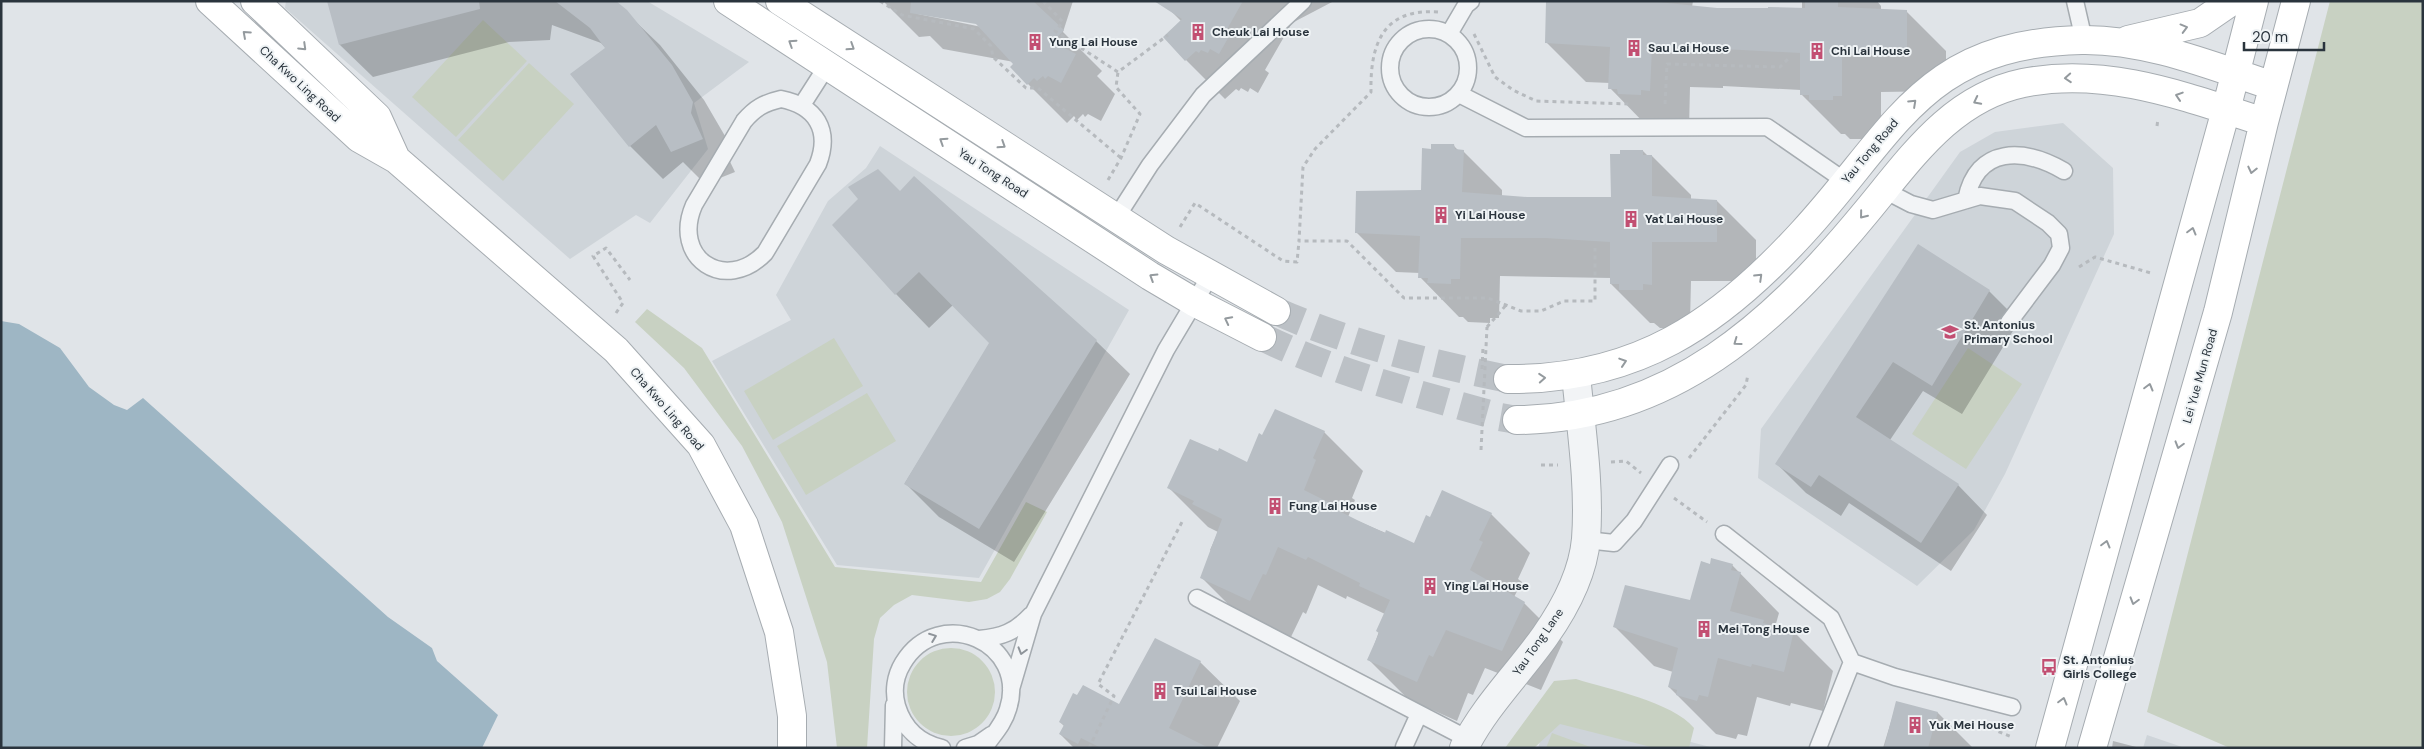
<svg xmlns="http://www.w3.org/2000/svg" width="2424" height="749" font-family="'DM Sans',sans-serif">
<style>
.built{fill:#ced4d9}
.green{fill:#c8d1c2}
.water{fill:#9eb6c4}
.shadow{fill:#0003;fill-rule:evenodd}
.building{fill:#b8bec4}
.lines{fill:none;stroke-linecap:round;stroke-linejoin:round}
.secondary-tunnel{stroke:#bcc1c6;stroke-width:28;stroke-dasharray:28 14;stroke-linecap:butt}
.lane-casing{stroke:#a6acb1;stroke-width:19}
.street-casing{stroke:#a6acb1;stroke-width:30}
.secondary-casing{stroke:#a6acb1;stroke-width:30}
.path{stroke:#b6babe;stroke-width:3;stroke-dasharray:4 4;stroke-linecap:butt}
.lane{stroke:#f2f4f6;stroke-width:16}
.street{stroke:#f2f4f6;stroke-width:28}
.secondary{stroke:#fff;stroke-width:28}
.path-bridge{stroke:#b6babe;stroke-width:3;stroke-dasharray:4 4;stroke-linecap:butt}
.oneway{stroke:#949a9e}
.oneway2{stroke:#8e949a}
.labels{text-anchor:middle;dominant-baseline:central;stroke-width:4;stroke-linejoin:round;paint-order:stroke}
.poi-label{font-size:12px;font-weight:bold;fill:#2a343d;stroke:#eff3f5;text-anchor:start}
.street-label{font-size:12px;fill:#2a343d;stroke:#eff3f5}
</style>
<rect width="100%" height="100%" fill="#e0e4e8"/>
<path class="built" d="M286 1H647L749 62 694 103 708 149 650 223 636 215 570 259 285 8Z
M2063 123 2113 168 2114 234 2005 474 1974 530 1917 586 1758 478 1761 429 1960 152 1995 132Z
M880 146 1129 310 979 578 837 565 712 361 791 320 776 295 828 201 866 168Z
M1552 706 1714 748H1538Z
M2147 735 2185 748H2143Z"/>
<path class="green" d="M2330 1H2423V748H2230L2147 712Z
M483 20 527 61 456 137 412 97Z
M529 63 574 104 503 181 458 140Z
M647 309 702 348 835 567 981 582 1026 502 1047 512 1010 579 1000 592 987 599 969 602 912 595 894 605 880 618 874 639 867 748H837L827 662 782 522 742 446 684 368 635 322Z
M834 338 863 386 773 440 744 391Z
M1968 348 2022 384 1966 469 1912 434Z
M867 393 896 441 806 495 777 446Z
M907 692a44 44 0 1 1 88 0a44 44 0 1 1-88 0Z
M1576 679C1608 689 1673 702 1694 728L1689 748H1655L1560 724 1534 748H1505L1554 681Z
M1552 733 1593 748H1546Z"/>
<path class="water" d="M1 321 19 324 60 348 89 387 114 405 127 410 143 398 388 617 432 648 437 661 498 715 482 748H1Z"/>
<path class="shadow" d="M328 1H614L660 45 704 100 725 136 723 147 735 172 705 184 683 162 663 179 630 146 571 74 607 49 601 43 552 25 550 40 509 42 373 77 340 45Z
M883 1H1073L1063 32 1102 71 1097 76 1115 94 1101 121 1088 114 1085 117 1083 114 1077 120 1074 116 1067 123 1028 84 1014 62 943 49 930 36 919 37ZM915 11 983 24 982 27 918 14Z
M1177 1H1334L1292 23 1265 70 1269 73 1258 93 1250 88 1248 92 1241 88 1239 91 1236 89 1225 99 1186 60 1181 21 1171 11Z
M1612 1H1693L1692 7 1717 9H1802V1H1877L1881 6V10L1907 12 1946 51V91L1881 92V134L1872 139H1850L1845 134H1841L1801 94V90L1723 86V88L1690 87 1689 129 1649 128 1610 88V83L1586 82 1547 43Z
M1454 146 1459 151H1463L1502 190V196L1527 198H1612L1643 151 1648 156H1652L1691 195V200L1717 201 1756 240V281H1691L1690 323 1681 329 1660 328 1654 323H1650L1611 284V278L1500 276 1499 318H1490V323L1468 322 1463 317H1459L1420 277V273L1396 272 1356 232 1422 191 1432 150Z
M900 193 1096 341 1130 374 1014 562 939 517 905 483 991 343 953 305 929 328 896 294Z
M1919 246 1989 291 2019 321 1962 414 1923 391 1890 440 1958 485 1987 515 1951 571 1849 503 1841 516 1806 493 1777 464Z
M1324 432 1363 471 1352 498 1355 500 1348 517 1414 545 1431 519 1491 514 1530 553 1518 579 1522 582 1514 597 1524 603 1563 642 1541 690 1485 668 1473 695 1468 693 1457 721 1408 699 1369 660 1385 614 1347 596 1346 599 1318 585 1306 614 1303 612 1290 639 1241 617 1202 578 1213 552 1210 550 1218 532 1208 527 1169 488 1248 464 1263 436Z
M1711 565H1732L1779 613 1775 627 1794 632 1833 671 1823 711 1791 703 1790 706 1757 697 1747 736 1738 734 1736 739 1716 734 1669 687 1673 672 1654 666 1615 627 1691 602Z
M1200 662 1240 701 1217 748H1074L1060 734 1064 726 1060 722 1120 705Z
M1897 702 1938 713 1973 748H1883Z
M2113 741 2140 748H2112Z"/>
<path class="building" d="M327 1H479L480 9 339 45Z
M555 1H616L627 10 672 65 693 102 691 113 703 139 671 152 656 125 629 147 570 74 605 48 590 28Z
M911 1H1033L1064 30 1053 42 1076 54 1061 83 1048 76 1045 79 1043 76 1037 81 1034 78 1027 85 1010 67 1013 64 976 24 910 13Z
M1154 1H1243L1226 31 1231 33 1219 54 1210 49 1208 53 1201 50 1199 53 1196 51 1185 61 1163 37 1182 19Z
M1648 1 1717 8H1768V7L1805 8V1H1838V7L1907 10V52L1842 53V96H1833V100H1809V95H1800V53L1684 47V49L1652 48 1650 91 1641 90V95L1618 94 1617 89H1608L1610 47 1545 43 1546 2Z
M1431 144H1454L1455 149 1464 150 1462 192 1527 197H1611L1610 154H1620V150H1643V155H1652V196L1717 200V242H1652V285L1643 284V290H1619V284H1610V242L1545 238H1461L1460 279H1451V284L1427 283 1428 278H1418L1420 236 1355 233 1356 191 1421 190 1422 148 1431 149Z
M878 169 900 191 914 176 1097 340 979 529 904 484 989 343 919 272 895 295 832 225 858 199 848 187Z
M1918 244 1990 290 1932 386 1893 362 1856 417 1959 484 1921 543 1819 475 1811 487 1775 464Z
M1275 409 1325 431 1313 458 1316 460 1304 490 1332 504 1331 507 1357 520 1385 533 1386 530 1414 543 1426 515 1430 517 1442 490 1492 513 1479 540 1483 542 1470 570 1525 602 1502 651 1446 630 1433 657 1429 655 1417 682 1367 660 1379 633 1376 631 1390 600 1359 586 1360 583 1308 557 1306 560 1278 547 1266 575 1263 574 1250 601 1200 578 1222 519 1192 504 1194 501 1167 488 1190 439 1218 451 1219 448 1247 462 1259 433 1262 435Z
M1711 558 1733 564 1731 570 1741 572 1730 611 1764 620 1763 623 1794 631 1784 672 1752 664 1751 667 1718 658 1708 697 1699 695 1697 701 1676 695 1677 690 1668 687 1678 648 1613 627 1625 585 1690 600 1701 561 1710 564Z
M1155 638 1201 661 1169 728 1209 748H1101L1081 738 1078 744 1059 734 1064 725 1059 722 1073 693 1077 695 1083 685 1119 704Z
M1896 701 1938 712 1928 748H1884Z"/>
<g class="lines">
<path class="secondary-tunnel" d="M1276 311C1350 344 1429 363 1508 379
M1262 337C1338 374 1419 394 1500 417L1517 420"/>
<g class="lane-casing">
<path id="lane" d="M2075 1 2084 40
M1390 68a39 39 0 1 1 78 0a39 39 0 1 1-78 0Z
M1449 34 1466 5 1471 1
M1459 94 1526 128 1767 127 1845 181
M781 99C816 106 831 130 818 164L765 253C725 294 671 258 694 205L744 121C755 108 764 103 781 99Z
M802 105 827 66
M1884 190 1911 204 1933 210 1980 196 2015 201 2048 223 2059 234 2061 248 2052 265 2009 322
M1966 200C1977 145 2024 148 2064 171
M1116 218 1150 165 1203 95 1303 1
M1724 534 1831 618 1852 662 1895 677 2012 707
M1586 540 1614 543 1634 521 1670 465
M1197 598 1468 739
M979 639C1002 637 1015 632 1031 615
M1011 689 1033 614 1166 350 1210 276
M1404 747 1419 714
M893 748 894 705
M942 748C920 743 904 729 897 706 893 692 895 676 903 663 939 603 1029 643 1008 709 1004 724 992 736 984 748
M965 748 978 744 991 735
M1818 748 1852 662"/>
</g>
<g class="street-casing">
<path id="street" d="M1464 748C1484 707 1519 673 1545 636 1564 609 1583 573 1586 539 1590 485 1581 428 1576 375"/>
</g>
<g class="secondary-casing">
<path id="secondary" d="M210 1 359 138 396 159 616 350 701 445 744 525 779 632 792 716V748
M255 1 377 117 396 159
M728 1 1150 276 1194 302 1262 337
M780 1 1166 250 1276 311
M2128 40 2200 23 2232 1
M1508 379C1636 380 1719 324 1803 232 1896 131 1923 43 2082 40 2147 39 2212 66 2273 86
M1517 420C1671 419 1775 323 1867 211 1911 158 1951 98 2023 83 2106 66 2186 97 2264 122
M2050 748 2226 110 2254 1
M2092 748 2218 312 2264 122 2296 1"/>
</g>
<path class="path" d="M880 1 902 15 974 29 991 46 993 57 1026 88H1038L1121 158
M1043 1 1063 22 1055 31 1118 72 1168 35
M1438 12C1383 8 1370 44 1371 92L1315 149 1303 167 1299 241H1347L1404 298H1488L1521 311H1541L1564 301H1595V248
M1474 34 1495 77 1513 90 1536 101 1632 104
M1665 104 1667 64 1780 67 1790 57
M2157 126 2158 119
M1108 180 1121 158 1140 114 1116 87 1118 72
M1180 227 1195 203 1283 261 1297 262 1299 241
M2079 267 2095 257 2151 273
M616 313 623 303 593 256 606 248 630 280
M1487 327 1507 304
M1482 369 1483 347
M1689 458 1746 385 1748 374
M1611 462 1626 461 1641 473
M1541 465H1558
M1674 498 1707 522
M1999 725 1997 731 2012 737
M1089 748 1114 696 1098 684 1183 520"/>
<use href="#lane" class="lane"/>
<use href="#street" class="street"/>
<use href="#secondary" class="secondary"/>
<path class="path-bridge" d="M1481 450 1487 327"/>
</g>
<defs><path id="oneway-chevron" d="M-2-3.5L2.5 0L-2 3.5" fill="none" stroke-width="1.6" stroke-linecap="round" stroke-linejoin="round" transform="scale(1.25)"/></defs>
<g class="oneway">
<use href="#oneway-chevron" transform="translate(2184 28) rotate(-15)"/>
<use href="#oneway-chevron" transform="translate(246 34) rotate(-138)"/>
<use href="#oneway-chevron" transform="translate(792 43) rotate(-147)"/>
<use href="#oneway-chevron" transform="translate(303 47) rotate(44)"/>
<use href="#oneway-chevron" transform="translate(851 47) rotate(33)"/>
<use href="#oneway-chevron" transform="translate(2068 78) rotate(176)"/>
<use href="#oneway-chevron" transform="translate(2179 96) rotate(-162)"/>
<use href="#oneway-chevron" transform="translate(1977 101) rotate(153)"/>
<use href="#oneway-chevron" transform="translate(1913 103) rotate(-43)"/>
<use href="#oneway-chevron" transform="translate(943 141) rotate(-147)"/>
<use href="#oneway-chevron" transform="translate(1002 145) rotate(33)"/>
<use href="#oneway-chevron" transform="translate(2252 170) rotate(103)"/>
<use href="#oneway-chevron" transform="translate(1863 215) rotate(129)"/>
<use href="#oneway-chevron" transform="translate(2192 231) rotate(-75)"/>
<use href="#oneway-chevron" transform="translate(1153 277) rotate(-148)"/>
<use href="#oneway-chevron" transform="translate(1759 277) rotate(-44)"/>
<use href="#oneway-chevron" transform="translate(1228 320) rotate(-153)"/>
<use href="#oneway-chevron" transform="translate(1737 342) rotate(144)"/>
<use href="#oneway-chevron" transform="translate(1623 362) rotate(-18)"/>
<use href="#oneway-chevron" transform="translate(1542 378) rotate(-4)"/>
<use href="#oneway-chevron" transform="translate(2149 387) rotate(-75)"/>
<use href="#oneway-chevron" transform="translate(2179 445) rotate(106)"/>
<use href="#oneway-chevron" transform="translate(2106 544) rotate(-75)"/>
<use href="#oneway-chevron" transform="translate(2134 601) rotate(106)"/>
<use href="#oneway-chevron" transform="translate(2063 701) rotate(-75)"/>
</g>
<g class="oneway2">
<use href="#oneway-chevron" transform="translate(933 637) rotate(-21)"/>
<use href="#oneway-chevron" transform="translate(1022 651) rotate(106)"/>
</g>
<defs>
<g id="building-bare" transform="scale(1.35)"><path d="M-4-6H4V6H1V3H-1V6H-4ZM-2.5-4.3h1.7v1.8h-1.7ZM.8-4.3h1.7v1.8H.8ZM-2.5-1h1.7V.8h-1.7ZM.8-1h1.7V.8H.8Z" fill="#c24f72" stroke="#eff3f5" stroke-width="2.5" paint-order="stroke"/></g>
<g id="school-bare" transform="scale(1.35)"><path d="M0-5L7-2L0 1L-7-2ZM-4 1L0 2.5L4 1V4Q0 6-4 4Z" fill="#c24f72" stroke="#eff3f5" stroke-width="2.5" paint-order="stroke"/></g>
<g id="bus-bare" transform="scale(1.35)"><path d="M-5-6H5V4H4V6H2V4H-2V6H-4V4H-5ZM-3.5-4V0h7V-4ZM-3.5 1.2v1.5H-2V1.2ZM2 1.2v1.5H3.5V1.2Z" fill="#c24f72" stroke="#eff3f5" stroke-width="2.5" paint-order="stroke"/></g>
</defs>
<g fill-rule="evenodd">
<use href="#building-bare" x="1198" y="32"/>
<use href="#building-bare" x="1035" y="42"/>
<use href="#building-bare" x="1634" y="48"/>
<use href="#building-bare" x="1817" y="51"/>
<use href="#building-bare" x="1441" y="215"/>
<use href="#building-bare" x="1631" y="219"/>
<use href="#school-bare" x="1950" y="332"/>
<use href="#building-bare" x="1275" y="506"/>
<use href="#building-bare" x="1430" y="586"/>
<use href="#building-bare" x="1704" y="629"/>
<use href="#bus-bare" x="2049" y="667"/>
<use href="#building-bare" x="1160" y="691"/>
<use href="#building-bare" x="1915" y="725"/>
</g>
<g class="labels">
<g class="poi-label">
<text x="1212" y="32">Cheuk Lai House</text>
<text x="1049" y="42">Yung Lai House</text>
<text x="1648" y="48">Sau Lai House</text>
<text x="1831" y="51">Chi Lai House</text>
<text x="1455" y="215">Yi Lai House</text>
<text x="1645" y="219">Yat Lai House</text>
<text x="1964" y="325">St. Antonius<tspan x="1964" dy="14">Primary School</tspan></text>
<text x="1289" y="506">Fung Lai House</text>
<text x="1444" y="586">Ying Lai House</text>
<text x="1718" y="629">Mei Tong House</text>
<text x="2063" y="660">St. Antonius<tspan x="2063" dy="14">Girls College</tspan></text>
<text x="1174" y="691">Tsui Lai House</text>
<text x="1929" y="725">Yuk Mei House</text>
</g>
<g class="street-label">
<text transform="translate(300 84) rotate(43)">Cha Kwo Ling Road</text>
<text transform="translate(1870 151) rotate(-50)">Yau Tong Road</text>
<text transform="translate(993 173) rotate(33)">Yau Tong Road</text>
<text transform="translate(2200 376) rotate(-74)">Lei Yue Mun Road</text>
<text transform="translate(667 409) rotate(49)">Cha Kwo Ling Road</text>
<text transform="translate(1538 642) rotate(-55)">Yau Tong Lane</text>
</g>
</g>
<rect width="2424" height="749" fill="none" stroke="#2a343d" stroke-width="5"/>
<path d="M2244 42v8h80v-8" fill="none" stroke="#2a343d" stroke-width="2.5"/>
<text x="2252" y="42" font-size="15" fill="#2a343d" stroke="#eff3f5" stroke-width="4" paint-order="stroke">20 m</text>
</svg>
